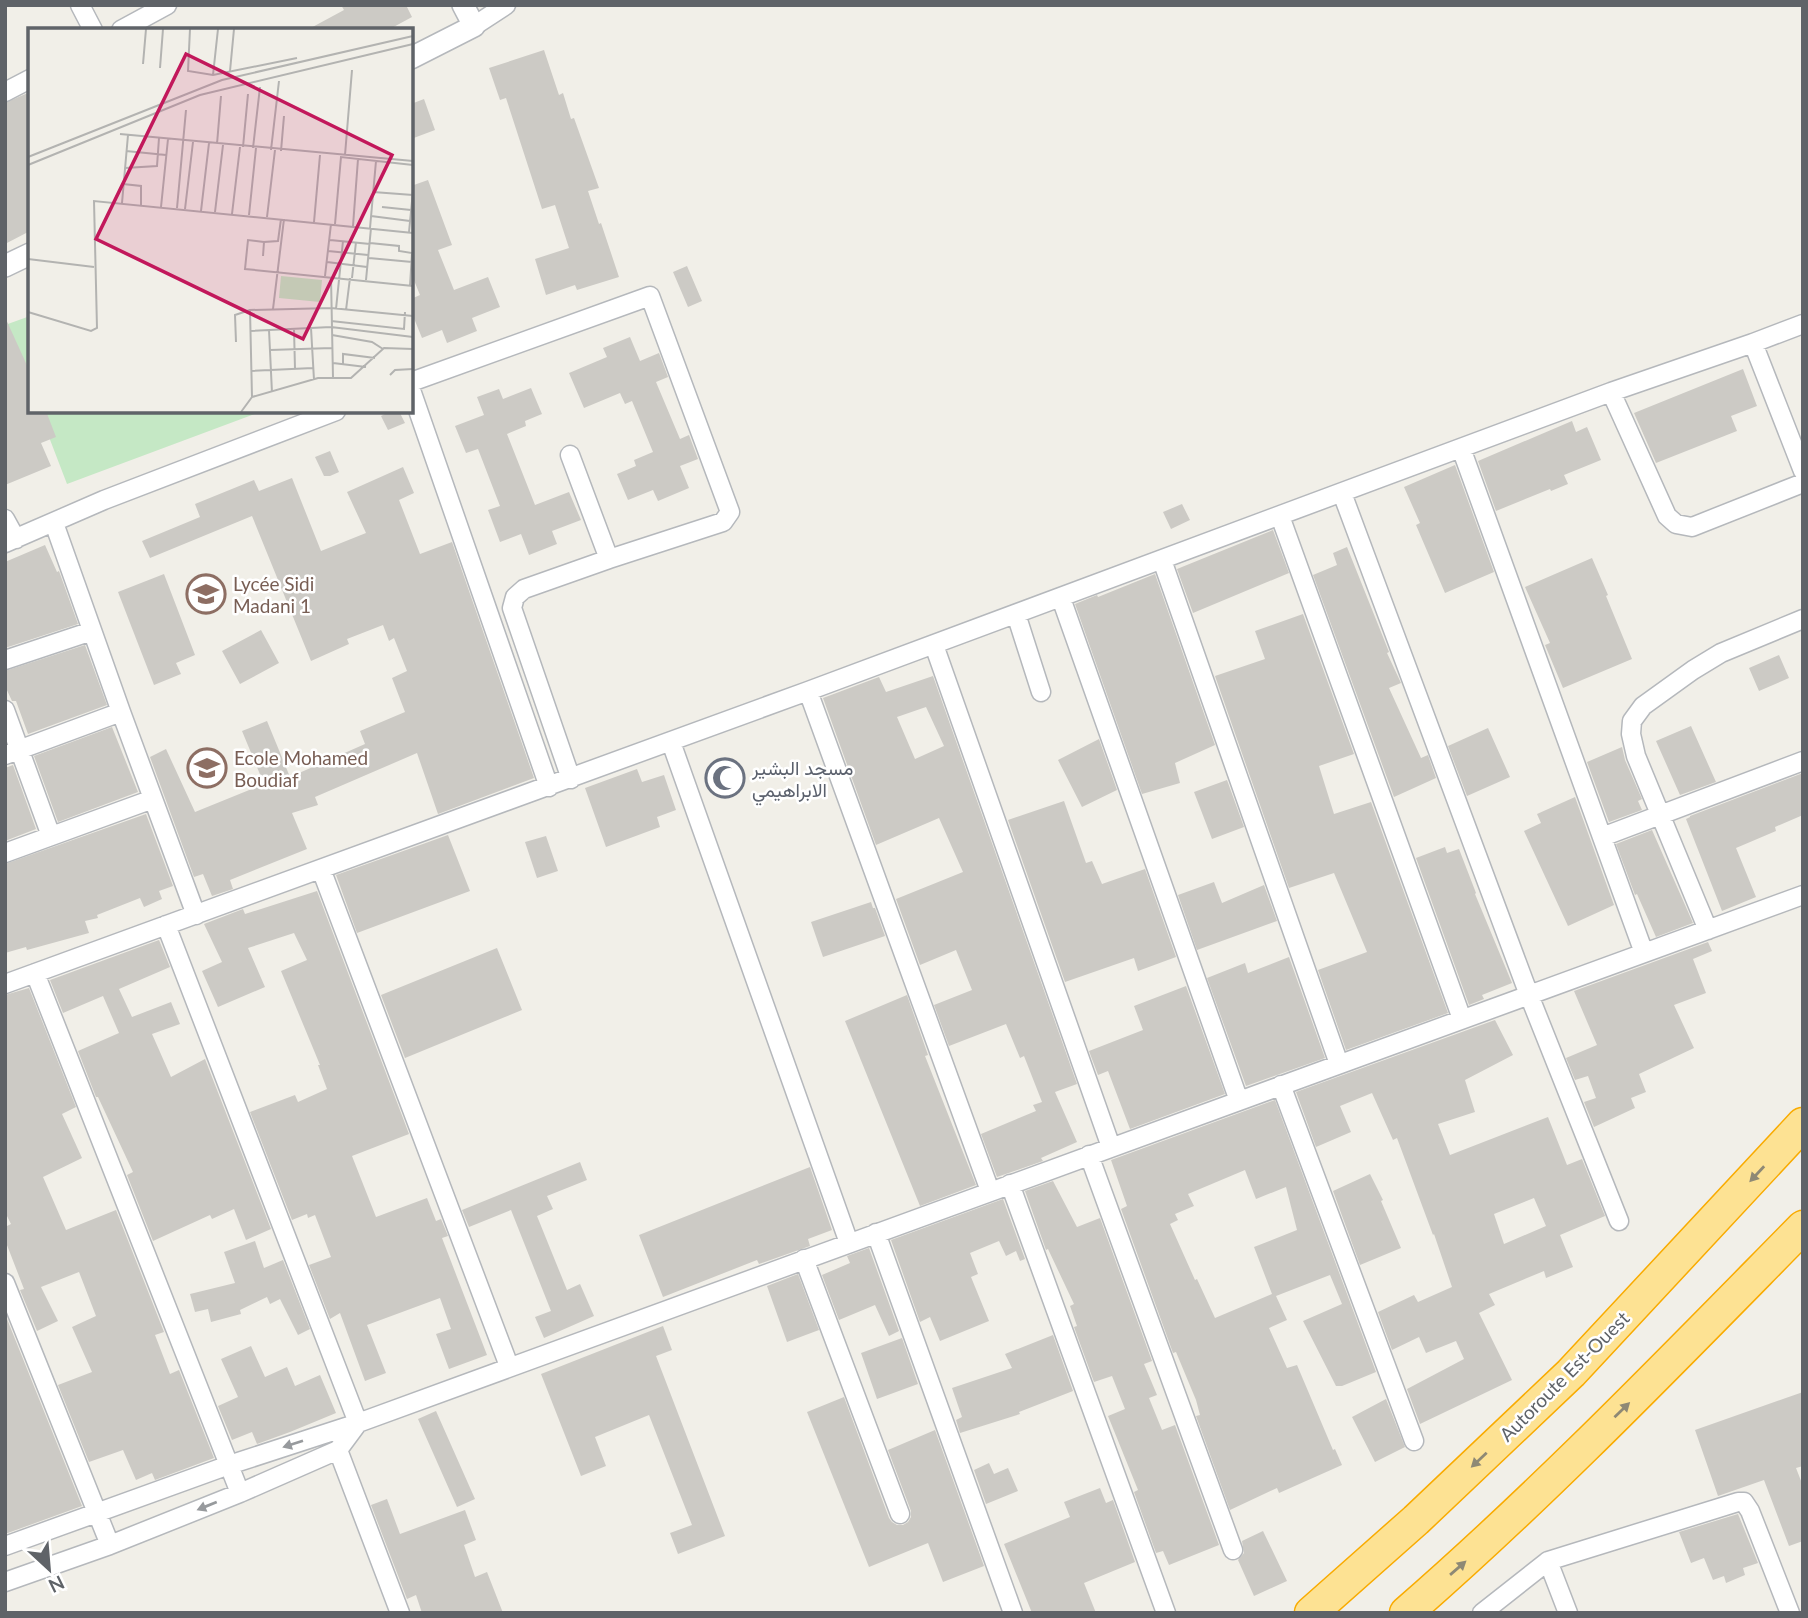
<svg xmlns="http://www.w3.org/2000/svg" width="1808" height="1618" font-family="Lato,Vazirmatn,sans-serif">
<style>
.green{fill:#c5e8c5}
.building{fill:#cccac5;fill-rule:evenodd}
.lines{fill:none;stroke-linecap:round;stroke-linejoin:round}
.minor-casing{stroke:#b5b8bc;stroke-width:21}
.tertiary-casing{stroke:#b5b8bc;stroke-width:24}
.motorway-casing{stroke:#f9ab00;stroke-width:35}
.minor{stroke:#fff;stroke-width:18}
.tertiary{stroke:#fff;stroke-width:21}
.motorway{stroke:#fde293;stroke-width:32}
.oneway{fill:#8e8975}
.oneway2{fill:#979a9d}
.labels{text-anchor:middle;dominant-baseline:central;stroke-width:5;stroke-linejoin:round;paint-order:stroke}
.education-label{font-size:19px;fill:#785e54;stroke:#fff;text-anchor:start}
.worship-label{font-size:19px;fill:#5b616d;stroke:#fff;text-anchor:start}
.street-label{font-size:19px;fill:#5f6368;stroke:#fff}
.inset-road{fill:none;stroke:#b3b3b1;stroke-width:2}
.view{fill:#c2185b;fill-opacity:0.15;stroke:#c2185b;stroke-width:3.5}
.inset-edge{fill:none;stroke:#5f6368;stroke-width:3.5}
</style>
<rect width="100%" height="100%" fill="#f1efe8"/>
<path class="green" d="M30 316V388L5 325Z
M39 411H263L67 484Z"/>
<path class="building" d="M341 5H406L412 17 388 30H307L344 10Z
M544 50 559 95 563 93 571 119 574 118 599 188 588 191 599 224 601 223 619 277 577 290 575 285 546 295 535 259 569 248 555 205 542 209 506 98 500 100 489 68Z
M30 92V231L5 244V103Z
M424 99 435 130 411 139V104Z
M428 180 452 245 438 250 454 290 488 277 500 307 472 318 477 331 447 343 442 330 422 338 411 311V299L420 295 411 273V186Z
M687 266 702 301 688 307 673 272Z
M5 317 30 372V411H46L56 437 41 443 51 466 5 485Z
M630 337 640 361 659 353 668 377 656 382 680 439 689 435 698 459 680 466 689 488 658 501 653 490 628 500 617 474 636 466 634 460 653 452 632 401 625 404 620 393 584 408 569 373 607 357 603 348Z
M1743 369 1757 406 1731 416 1737 431 1656 463 1634 413Z
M531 388 542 414 525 421 526 426 507 434 535 505 569 492 581 520 552 531 557 544 529 555 521 534 500 542 488 510 500 506 478 449 466 453 455 426 484 415 477 397 499 389 503 399Z
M391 411H399L405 423 388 430 381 416Z
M1572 421 1576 432 1587 427 1601 460 1564 475 1568 484 1551 491 1550 489 1496 511 1478 461Z
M330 451 339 472 330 476H324L315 457Z
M1455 465 1494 572 1445 593 1416 525 1420 523 1404 487Z
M403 467 414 493 399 500 420 554 452 542 534 778 438 814 417 753 315 797 318 805 292 813 307 849 230 880 233 889 212 896 203 874 194 877 150 757 166 749 195 812 264 784 242 731 267 721 290 777 365 744 360 731 405 712 392 678 407 671 394 638 389 641 383 625 347 639 349 644 311 661 252 516 150 558 142 541 200 517 195 504 254 480 259 491 292 478 321 551 366 533 347 492Z
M1182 504 1190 520 1171 529 1163 512Z
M1273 530 1289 573 1193 613 1177 569Z
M45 545 57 572 59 571 78 624 5 648V562Z
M1347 547 1389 652 1387 653 1401 683 1389 688 1421 758 1428 755 1436 778 1394 797 1313 575 1337 565 1333 553Z
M1592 558 1608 595 1606 596 1632 659 1563 688 1545 645 1550 643 1525 587Z
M164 574 195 655 176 663 181 674 154 685 118 592Z
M1155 574 1215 745 1175 763 1180 783 1142 794 1075 604 1097 595 1098 597Z
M1303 614 1354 754 1319 766 1334 814 1371 802 1448 1013 1346 1050 1318 970 1367 952 1334 873 1289 888 1215 676 1265 659 1255 631Z
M261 630 279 663 240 684 222 651Z
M85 645 107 705 28 734 16 701H12L5 686V671Z
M1779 655 1789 678 1759 691 1749 668Z
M933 676 1077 1084 1055 1092 1077 1142 1041 1158 1043 1161 997 1177 981 1134 1036 1111 1033 1105 1042 1102 1024 1056 1020 1058 1006 1024 949 1046 934 1005 972 990 956 950 920 965 896 899 963 872 939 818 876 845 823 698 879 677 886 692ZM926 707 944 746 915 759 897 717Z
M1691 726 1716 782 1680 795 1656 741Z
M112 727 138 792 58 822 34 756Z
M1488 728 1510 777 1467 796 1448 746Z
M1099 739 1117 790 1082 807 1058 760Z
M1622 747 1625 760 1642 799 1638 801 1642 810 1609 822 1587 762Z
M13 765 36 829 5 841V768Z
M637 769 642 782 664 775 676 810 657 817 660 827 606 847 585 788Z
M1803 773V815L1775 827 1776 831 1736 848 1756 897 1722 911 1686 819 1690 817V816Z
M1227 780 1244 827 1212 839 1194 792Z
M1575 797 1614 905 1568 926 1524 831 1541 823 1537 814Z
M1064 801 1086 863 1092 861 1102 884 1145 869 1176 957 1138 971 1134 958 1065 982 1008 820Z
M146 814 173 886 159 891 162 899 144 907 140 898 97 915 98 918 85 921 89 933 27 950 26 947 5 953V864Z
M1652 830 1693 923 1656 937 1637 894 1635 895 1616 844Z
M448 835 470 891 357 933 336 875Z
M546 836 558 871 537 878 525 842Z
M1445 847 1447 853 1459 849 1476 893 1475 894 1512 983 1482 995 1484 999 1469 1005 1416 858Z
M1214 882 1222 903 1264 885 1277 921 1197 950 1178 895Z
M317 891 409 1134 352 1156 376 1217 427 1198 436 1221 441 1219 448 1236 442 1238 487 1355 449 1369 436 1334 451 1329 440 1298 367 1325 386 1373 365 1381 340 1313 330 1319 309 1265 331 1257 315 1215 308 1218 307 1214 292 1220 250 1112 295 1095 298 1102 327 1089 318 1065H320L281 971 307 960 294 933 248 948 265 987 218 1007 202 971 222 962 204 924 243 909 245 914Z
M871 902 873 908H875L885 936 823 957 811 922Z
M159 940 170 967 119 989 132 1017 171 1002 180 1024 152 1034 171 1077 205 1059 271 1229 246 1240 234 1209 212 1219 210 1215 153 1241 127 1175 133 1172 98 1097H96L78 1051 119 1033 103 996 63 1013 50 980Z
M1708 942 1712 951 1693 959 1706 993 1674 1005 1694 1048 1639 1074 1646 1092 1631 1098 1635 1108 1594 1127 1584 1102 1596 1098 1588 1076 1575 1080 1566 1058 1597 1045 1574 991Z
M497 948 522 1010 405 1058 381 995Z
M1289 957 1325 1058 1246 1086 1207 978 1245 963 1248 973Z
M1186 986 1225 1094 1130 1129 1108 1071 1098 1075 1089 1051 1143 1030 1134 1006Z
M29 988 76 1107 62 1114 82 1158 43 1177 66 1230 116 1210 164 1332 155 1335 170 1374 179 1370 214 1458 155 1480 152 1473 136 1480 123 1450 89 1462 58 1385 92 1372 72 1327 96 1316 79 1272 41 1287 58 1321 37 1331 20 1290 24 1289 5 1240V1227L11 1224 5 1212V995Z
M907 995 928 1055 925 1056 976 1185 920 1206 845 1021Z
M1495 1020 1513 1055 1465 1080 1475 1112 1438 1124 1450 1155 1548 1117 1567 1165 1582 1159 1605 1216 1560 1235 1573 1267 1546 1278 1544 1271 1489 1294 1495 1305 1479 1313 1512 1380 1420 1424 1407 1389 1464 1359 1456 1341 1426 1353 1419 1337 1392 1350 1378 1312 1414 1295 1418 1302 1452 1287 1434 1234 1433 1235 1397 1138 1393 1140 1372 1093 1340 1106 1351 1132 1316 1147 1296 1092ZM1534 1198 1546 1226 1504 1244 1494 1214Z
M1275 1100 1376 1372 1342 1386H1336L1303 1321 1342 1304 1330 1275 1276 1296 1287 1320 1269 1328 1287 1368 1297 1365 1333 1450 1335 1449 1342 1465 1279 1493 1277 1488 1230 1510 1196 1416 1200 1415 1196 1400 1176 1352 1173 1353 1121 1209 1127 1206 1111 1160ZM1245 1170 1256 1199 1286 1187 1297 1230 1254 1247 1272 1294 1215 1318 1197 1279 1195 1280 1170 1224 1178 1220 1175 1214 1194 1206 1188 1194Z
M580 1162 587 1180 547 1196 553 1209 537 1216 567 1290 580 1284 594 1316 544 1338 535 1317 551 1311 511 1210 469 1227 462 1210Z
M810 1167 832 1230 808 1239 810 1246 759 1264 757 1260 663 1297 639 1235Z
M1370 1174 1383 1200 1381 1201 1401 1248 1360 1265 1333 1191Z
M1053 1181 1077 1227 1100 1218 1152 1361 1144 1364 1157 1395 1149 1398 1162 1430 1175 1425 1219 1545 1169 1565 1163 1551 1156 1553 1134 1492 1138 1490 1108 1416 1125 1409 1112 1376 1094 1382 1074 1327 1077 1326 1070 1306 1074 1304 1048 1249 1046 1250 1025 1191Z
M1003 1199 1025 1259 1020 1261 1016 1251 1006 1256 999 1241 970 1253 978 1274 971 1277 989 1321 940 1341 930 1317 920 1322 891 1240Z
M255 1241 264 1268 283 1260 310 1329 298 1335 280 1299 270 1304 267 1297 240 1310 241 1314 211 1322 208 1309 195 1312 190 1294 235 1283 224 1252Z
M869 1248 899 1331 889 1336 875 1305 839 1320 822 1275 850 1263 847 1256Z
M798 1274 819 1330 787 1342 767 1286Z
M5 1314 82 1506 5 1534Z
M663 1326 672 1350 656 1356 725 1536 678 1554 670 1533 692 1525 649 1415 595 1437 606 1466 581 1476 541 1374Z
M1053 1335 1073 1391 1019 1412 1020 1414 960 1433 956 1420 962 1417 952 1388 1012 1368 1005 1354Z
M902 1338 918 1384 877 1399 861 1353Z
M251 1346 265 1377 287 1367 295 1386 320 1375 336 1413 290 1432 257 1444 252 1432 232 1440 218 1406 238 1397 221 1359Z
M1803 1392V1466L1796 1468 1803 1486V1541L1789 1546 1764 1480 1718 1496 1695 1430Z
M844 1397 889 1518 892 1522 897 1525H903L908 1522 911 1517V1511L888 1450 935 1430 984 1566 943 1582 928 1543 869 1567 807 1412Z
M1386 1399 1405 1447 1375 1462 1352 1417Z
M436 1411 475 1499 457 1507 418 1419Z
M989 1463 994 1474 1008 1468 1018 1491 986 1504 974 1470Z
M1100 1488 1106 1503 1113 1500 1135 1562 1084 1583 1096 1613H1032L1004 1544 1070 1517 1064 1502Z
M387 1499 400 1534 465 1510 476 1540 464 1545 475 1577 487 1572 503 1613H422L416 1595 407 1599 371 1505Z
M1738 1514 1758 1563 1743 1568 1745 1575 1726 1583 1724 1576 1713 1580 1704 1558 1691 1563 1679 1532Z
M1263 1531 1287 1581 1254 1596 1238 1560 1244 1553 1242 1541Z"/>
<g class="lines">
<g class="minor-casing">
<path id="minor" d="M80 5 93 30
M474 26 506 5
M121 30 167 5
M5 92 30 79
M1753 343 1803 471
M411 382 650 296 730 512 723 522 609 559
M411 390 549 787
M1611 392 1667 516 1676 524 1692 527 1803 483
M1461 448 1644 953
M570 455 609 559 524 589 515 597 512 608 571 779
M1342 493 1529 995 1619 1221
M1280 516 1462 1019
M5 519 16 539
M54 523 121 712 196 915
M5 543 104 500 336 411
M1162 560 1339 1064
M1061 598 1239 1101
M1016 614 1041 692
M934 645 1111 1147
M5 660 92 631
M808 691 990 1191
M5 710 51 836
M671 742 849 1243
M5 755 121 712
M1602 837 1803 761
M5 853 153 799
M321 869 509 1366
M1708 930 1636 756 1631 734 1632 721 1643 706 1693 670 1721 653 1803 619
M35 973 240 1493
M5 984 808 691 1611 392 1753 343 1803 324
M1281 1085 1414 1441
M1089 1155 1233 1550
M1010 1184 1166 1613
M876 1233 1013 1613
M804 1259 900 1514
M5 1283 110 1545
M338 1450 400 1613
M5 1546 229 1465 358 1423 166 925
M1548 1561 1568 1613
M5 1582 110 1545 240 1493 338 1450 358 1423 1803 895
M1482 1613 1548 1561 1738 1502H1744L1750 1511 1790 1613"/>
</g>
<g class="tertiary-casing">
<path id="tertiary" d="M411 58 474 26 463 5
M5 266 30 254"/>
</g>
<g class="motorway-casing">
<path id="motorway" d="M1311 1613 1416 1520 1571 1373 1803 1124
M1406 1613C1545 1492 1674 1358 1803 1227"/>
</g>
<use href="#minor" class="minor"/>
<use href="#tertiary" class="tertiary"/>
<use href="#motorway" class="motorway"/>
</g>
<defs><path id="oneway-solid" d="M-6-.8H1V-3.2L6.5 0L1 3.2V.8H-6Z" transform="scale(1.75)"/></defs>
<g class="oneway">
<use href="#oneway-solid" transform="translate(1757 1174) rotate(133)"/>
<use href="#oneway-solid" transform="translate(1622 1410) rotate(-44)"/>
<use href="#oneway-solid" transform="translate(1479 1460) rotate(137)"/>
<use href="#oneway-solid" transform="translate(1458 1568) rotate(-41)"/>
</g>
<g class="oneway2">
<use href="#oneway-solid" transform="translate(293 1444) rotate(162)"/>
<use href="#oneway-solid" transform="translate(207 1506) rotate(158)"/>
</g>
<defs>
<g id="school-ring" transform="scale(2.0125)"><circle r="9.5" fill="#fff" stroke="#8d6e63" stroke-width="1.5"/><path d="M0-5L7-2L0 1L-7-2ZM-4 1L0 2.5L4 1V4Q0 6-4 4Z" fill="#8d6e63"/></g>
<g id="mosque-ring" transform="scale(2.0125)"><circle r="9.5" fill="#fff" stroke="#6b7280" stroke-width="1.5"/><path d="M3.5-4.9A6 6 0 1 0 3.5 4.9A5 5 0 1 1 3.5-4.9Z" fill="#6b7280"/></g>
</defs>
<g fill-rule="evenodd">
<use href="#school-ring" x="206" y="594"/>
<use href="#school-ring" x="207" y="768"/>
<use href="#mosque-ring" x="725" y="778"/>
</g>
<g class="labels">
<g class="education-label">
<text x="233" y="583">Lycée Sidi<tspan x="233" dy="22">Madani 1</tspan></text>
<text x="234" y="757">Ecole Mohamed<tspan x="234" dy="22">Boudiaf</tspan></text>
</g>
<g class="worship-label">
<text x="752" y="767">مسجد البشير<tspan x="752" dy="22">الابراهيمي</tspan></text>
</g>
<g class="street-label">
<text transform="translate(1564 1376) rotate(-45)">Autoroute Est-Ouest</text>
</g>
</g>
<g transform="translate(28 28)">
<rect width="385" height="385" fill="#f1efe8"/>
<path d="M253 248 294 252 292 274 251 270Z" fill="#c5e8c5"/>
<path class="inset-road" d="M162 1 160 43 185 47 269 30M115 36 118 1M132 40 135 1M202 43 206 1M185 47 190 1M92 106 385 133M189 116 193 68M215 119 220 66M225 120 232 59M243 122 251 53M98 123 138 127M253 123 256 88M317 127 324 42M0 129 194 52 385 8M0 137 172 67 385 16M97 140 129 138 131 110M95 156 113 158V177M345 164 385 167M94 175 100 107M133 179 140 111M354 179 383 182M149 180 158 82M157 181 165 114M173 183 181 115M187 184 195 117M204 186 212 119M221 187 228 120M343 188 382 193M239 189 247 122M286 194 292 127M307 196 313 129 385 137M325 198 330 131M342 200 348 133M381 204 385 163M302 212 342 216M236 214 220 212 217 241 385 258M342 215 371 218V223L384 225 382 258M300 223 340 227M235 228 236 214 250 213 253 191M341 230 384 234M0 231 66 239M299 234 339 239M297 248 303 196M303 249 305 350M324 250 328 214M338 252 343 200M245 281 256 191M308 281 315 213M318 282 322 250M0 284 63 303 69 300 66 173 385 205M303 293 376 301 377 284M283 300 286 352M266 301 267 341M241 302 244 365M222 303 303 299 385 309M304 307 344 314 355 321M208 314 207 287 222 282M242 322 304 320M305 335 338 339M315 336V326L347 330M223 343 285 340M362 347 367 342 385 341M224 369 290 350H323L356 320 385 321M213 384 224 369 222 282 303 280 385 288"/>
<path class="view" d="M158 26 364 127 275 311 68 211Z"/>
<rect width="385" height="385" class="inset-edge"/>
</g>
<rect width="1808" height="1618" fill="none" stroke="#5f6368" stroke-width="14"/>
<g transform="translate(49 1569) rotate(154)" stroke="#ffffff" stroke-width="5" paint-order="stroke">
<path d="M0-5L12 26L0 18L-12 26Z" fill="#5f6368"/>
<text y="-10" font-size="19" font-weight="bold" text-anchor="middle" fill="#5f6368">N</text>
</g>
</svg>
